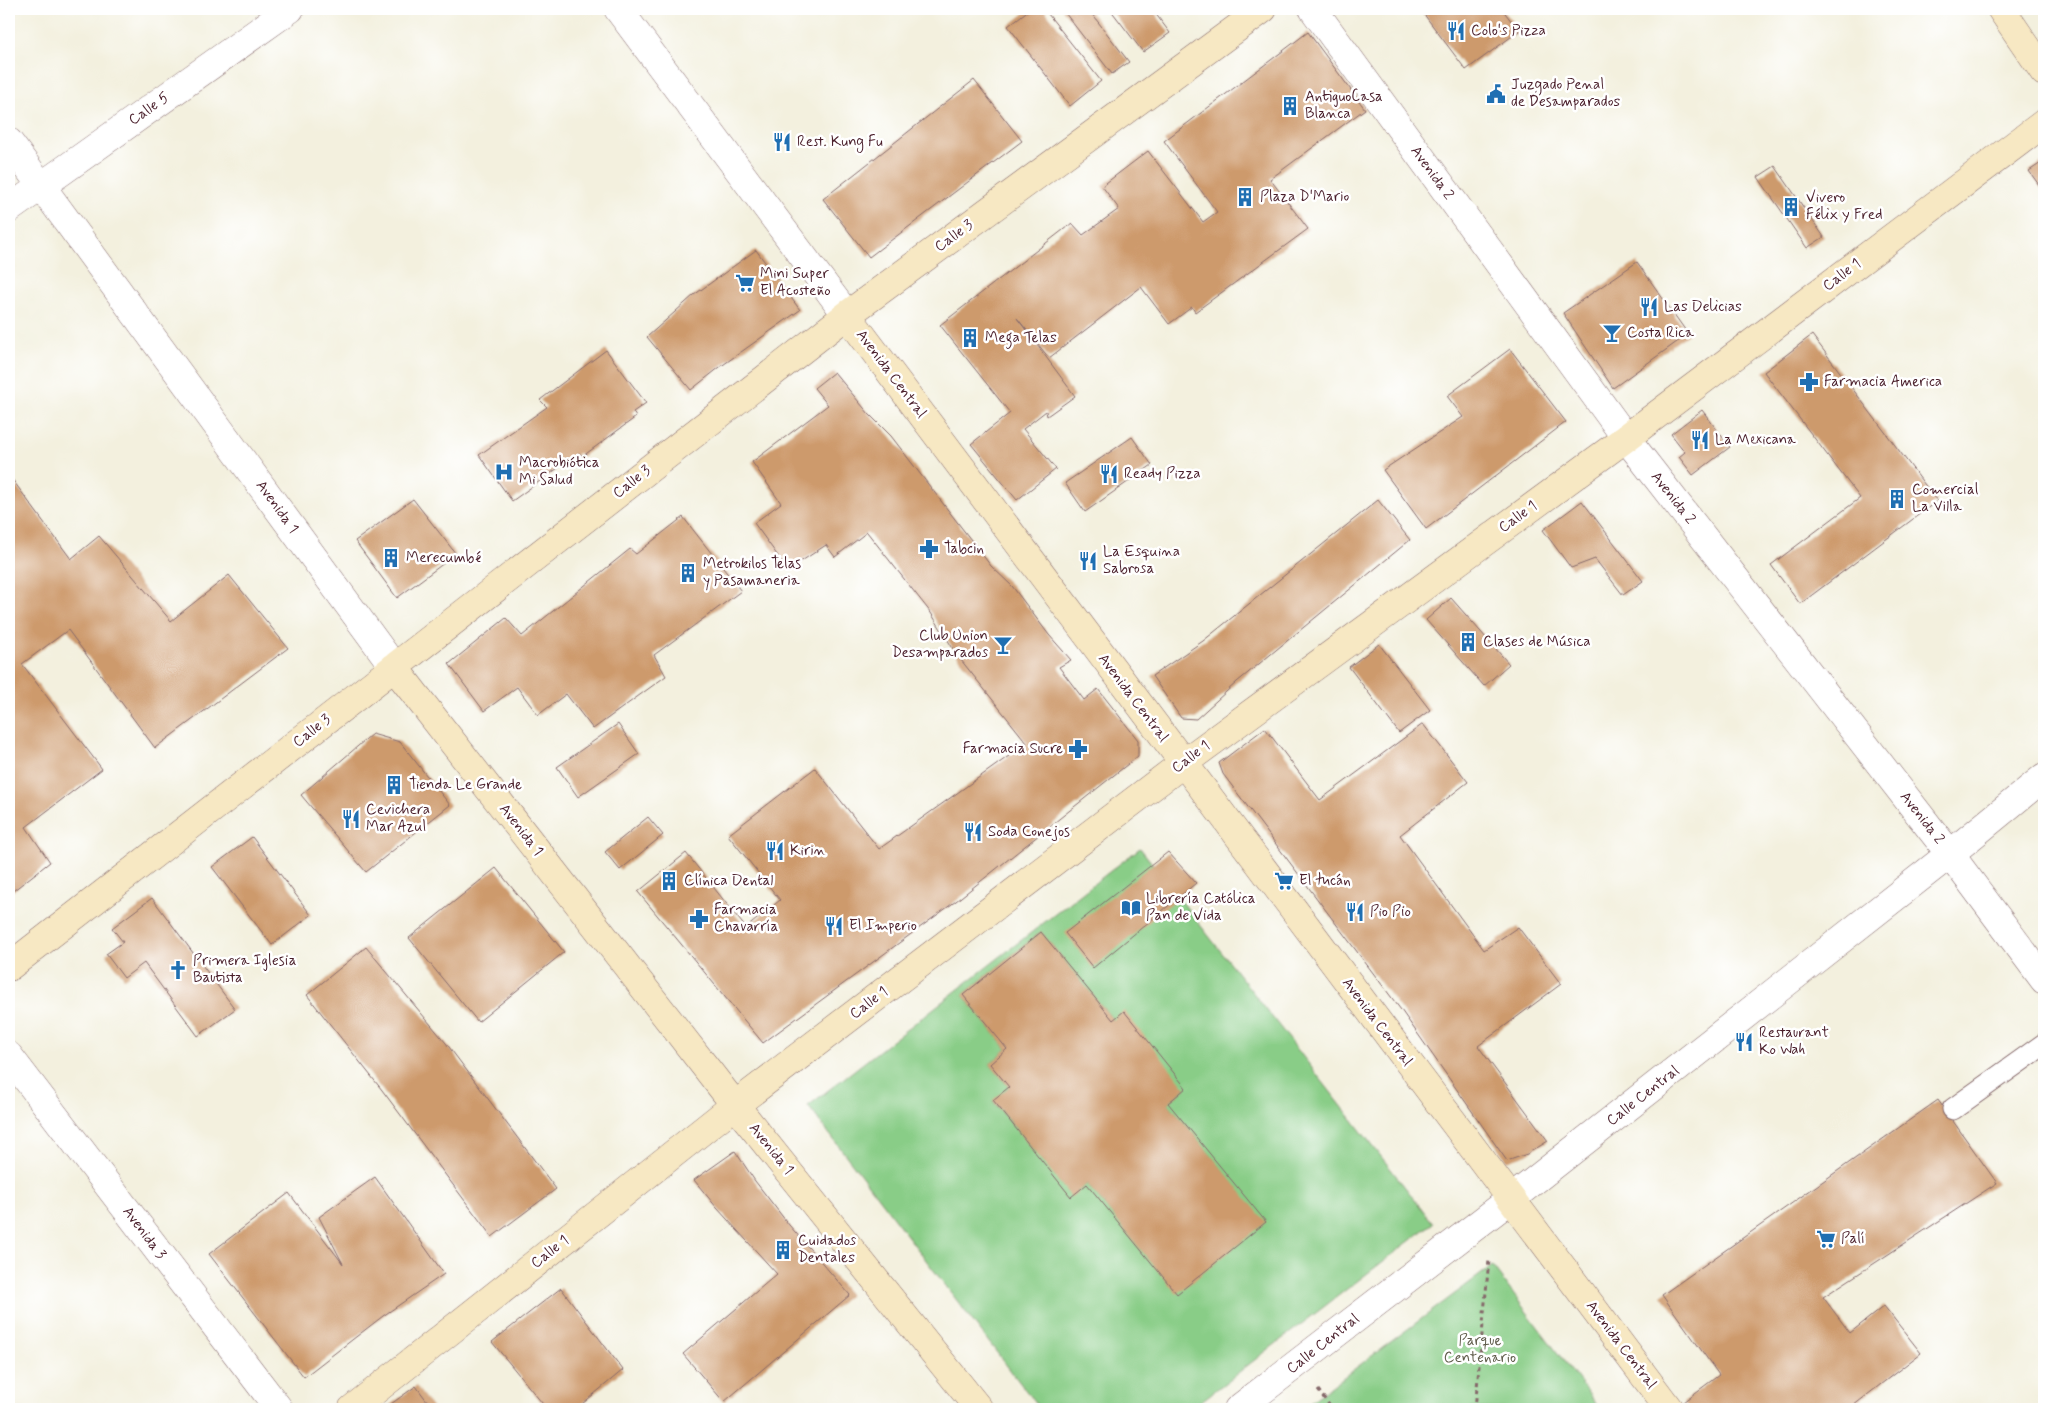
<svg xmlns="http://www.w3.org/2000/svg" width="2053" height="1418" font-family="Mynerve,sans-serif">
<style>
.green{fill:#89cd87;stroke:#6a7659;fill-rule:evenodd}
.building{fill:#cd9a6c}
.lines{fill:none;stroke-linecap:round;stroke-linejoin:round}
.service-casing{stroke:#85686a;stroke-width:23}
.pedestrian-casing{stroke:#85686a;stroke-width:29}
.minor-casing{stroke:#85686a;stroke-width:29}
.secondary-casing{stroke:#85686a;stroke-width:29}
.path{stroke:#85686a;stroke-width:3;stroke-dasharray:4 4;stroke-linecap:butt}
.service{stroke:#fff;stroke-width:21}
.pedestrian{stroke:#fff;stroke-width:28}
.minor{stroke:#fff;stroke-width:28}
.secondary{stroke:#f7e8c3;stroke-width:28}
.labels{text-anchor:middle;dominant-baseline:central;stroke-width:5;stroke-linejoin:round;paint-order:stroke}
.poi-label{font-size:15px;fill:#4a1f2b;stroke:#fff;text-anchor:start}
.street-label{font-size:15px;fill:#4a1f2b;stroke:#fff}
.park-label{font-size:15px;fill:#605c4b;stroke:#fff}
</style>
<rect width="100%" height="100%" fill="#fff"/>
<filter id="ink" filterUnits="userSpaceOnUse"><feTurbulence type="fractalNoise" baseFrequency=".02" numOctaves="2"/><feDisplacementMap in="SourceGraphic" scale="10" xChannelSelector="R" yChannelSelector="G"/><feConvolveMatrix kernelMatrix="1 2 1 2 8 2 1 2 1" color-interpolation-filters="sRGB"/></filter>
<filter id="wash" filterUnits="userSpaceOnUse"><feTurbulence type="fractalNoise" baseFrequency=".0096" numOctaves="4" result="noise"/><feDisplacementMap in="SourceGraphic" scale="20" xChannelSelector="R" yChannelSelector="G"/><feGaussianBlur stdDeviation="1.12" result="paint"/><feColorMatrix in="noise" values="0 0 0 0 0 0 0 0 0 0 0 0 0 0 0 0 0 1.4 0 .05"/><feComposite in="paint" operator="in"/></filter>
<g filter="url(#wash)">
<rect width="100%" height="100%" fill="#f3f0de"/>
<path class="green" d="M1140 848 1433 1223 1191 1409H1040L808 1106ZM1041 932 1113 1020 1186 1088 1168 1103 1265 1222 1177 1293 1087 1184 1071 1196 993 1101 1009 1087 990 1064 1007 1049 963 995Z
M1492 1266 1600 1409H1300L1313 1400Z"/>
<g id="blocks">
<path class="building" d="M1030 9H1044L1101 81 1070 106 1008 26Z
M1062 9H1088L1129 62 1112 74Z
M1110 9H1152L1170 33 1143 52Z
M1420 9H1502L1519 31 1466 70Z
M1308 32 1365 109 1270 179 1308 229 1195 312 1192 307 1169 324 1141 287 1049 358 1017 318 1075 396 1047 416 1046 411 1023 429 1056 469 1017 500 971 444 1010 413 940 325 1072 223 1083 235 1119 209 1102 186 1148 151 1203 222 1217 212 1164 141Z
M974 80 1022 141 869 257 823 199Z
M2044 161V192L2029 171Z
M1775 166 1824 237 1807 248 1758 177Z
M756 250 800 310 720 367 691 390 647 337 694 295Z
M1637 262 1688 334 1613 388 1563 313Z
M1812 335 1937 501 1800 604 1771 565 1860 498 1764 372Z
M1510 349 1566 422 1426 529 1383 470 1463 417 1447 396Z
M606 350 646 403 633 412 636 417 583 456 579 453 512 501 479 455 547 407 540 400Z
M834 372 869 414 891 436 991 566 1012 586 1049 635 1071 660 1059 667 1084 700 1098 689 1138 740V756L956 901 763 1043 638 892 686 853 746 928 780 900 728 835 815 768 879 849 1027 743 957 655 931 613 867 532 835 557 826 545 788 570 754 523 781 503 752 462 828 405 814 388Z
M1702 410 1730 447 1693 475 1679 457 1685 452 1671 434Z
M1132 437 1152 465 1085 512 1065 483Z
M9 475 71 559 99 536 171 621 229 575 288 648 155 748 68 630 22 664 102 769 26 827 50 862 9 894Z
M413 499 456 554 397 598 355 541Z
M1378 500 1410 540 1237 682 1196 719 1181 718 1152 676 1203 641Z
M1582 501 1643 581 1623 595 1595 559 1571 568 1543 530Z
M683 517 741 591 654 655 666 676 593 729 566 694 538 715 517 687 484 711 449 664 506 618 522 636 630 549 636 554Z
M1451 598 1509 664 1484 686 1426 620Z
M1379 644 1430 710 1399 733 1349 667Z
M618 724 639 754 578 797 557 767Z
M1423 724 1468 782 1400 835 1484 950 1518 927 1561 984 1478 1046 1548 1141 1527 1154 1507 1161 1401 1010 1223 774 1219 763 1265 728 1320 800Z
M372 734 400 742 450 805 366 872 301 795Z
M648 817 663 835 620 870 605 852Z
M252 837 311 915 272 945 212 867Z
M1168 852 1196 883 1093 968 1065 933Z
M496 868 564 952 478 1022 409 938Z
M152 898 235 1009 198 1036 144 963 124 978 106 954 123 942 112 928Z
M1041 932 1113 1020 1124 1011 1186 1088 1168 1103 1266 1222 1177 1294 1087 1184 1071 1197 993 1100 1009 1087 990 1064 1007 1049 963 995Z
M366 947 446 1043 556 1189 492 1237 382 1090 307 995Z
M1938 1100 1997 1183 1823 1297 1850 1333 1884 1306 1921 1353 1849 1409H1688L1683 1402 1719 1375 1662 1295Z
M735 1151 755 1181 789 1225 850 1295 724 1402 683 1354 777 1274 717 1208 694 1180Z
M375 1177 444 1274 383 1316 304 1377 209 1254 289 1193 343 1264 319 1217Z
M561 1288 623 1370 576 1409H547L492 1342Z
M416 1386 433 1409H384Z"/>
</g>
</g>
<g filter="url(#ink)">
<use href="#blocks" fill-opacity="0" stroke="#85686a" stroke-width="1"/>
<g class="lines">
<g class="service-casing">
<path id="service" d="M1953 1109 2044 1044"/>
</g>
<g class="pedestrian-casing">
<path id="pedestrian" d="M1238 1409 1511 1199"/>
</g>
<g class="minor-casing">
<path id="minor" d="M618 9 847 315
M1313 9 1626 438 1950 854 2044 980
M9 142 394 667
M9 209 290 9
M9 1056 279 1409
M1511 1199 1950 854 2044 777"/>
</g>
<g class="secondary-casing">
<path id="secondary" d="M2001 9 2044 72
M847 315 1669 1409
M394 667 735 1105 979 1409
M9 967 847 315 1263 9
M352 1409 735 1105 1182 764 1626 438 2044 123"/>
</g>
<path class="path" d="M1318 1390 1332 1409
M1475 1409 1489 1260"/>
<use href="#service" class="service"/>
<use href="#pedestrian" class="pedestrian"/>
<use href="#minor" class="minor"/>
<use href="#secondary" class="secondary"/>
</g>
</g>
<defs>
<g id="restaurant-bare" transform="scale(1.5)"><path d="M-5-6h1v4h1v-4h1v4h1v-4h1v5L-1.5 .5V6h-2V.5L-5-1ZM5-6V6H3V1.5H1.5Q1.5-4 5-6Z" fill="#1f6fb2" stroke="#fff" stroke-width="2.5" paint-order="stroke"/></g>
<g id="civic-bare" transform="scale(1.5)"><path d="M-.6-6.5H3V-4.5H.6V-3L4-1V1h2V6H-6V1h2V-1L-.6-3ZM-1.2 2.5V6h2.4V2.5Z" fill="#1f6fb2" stroke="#fff" stroke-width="2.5" paint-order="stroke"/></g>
<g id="building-bare" transform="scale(1.5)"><path d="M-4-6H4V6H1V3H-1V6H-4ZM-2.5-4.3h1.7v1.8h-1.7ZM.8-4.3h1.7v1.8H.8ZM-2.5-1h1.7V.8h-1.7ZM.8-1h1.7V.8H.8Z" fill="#1f6fb2" stroke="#fff" stroke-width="2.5" paint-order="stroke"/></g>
<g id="supermarket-bare" transform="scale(1.5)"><path d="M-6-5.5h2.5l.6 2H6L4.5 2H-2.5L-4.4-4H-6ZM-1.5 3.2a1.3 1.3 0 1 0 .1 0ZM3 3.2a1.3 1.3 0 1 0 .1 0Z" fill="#1f6fb2" stroke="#fff" stroke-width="2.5" paint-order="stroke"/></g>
<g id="bar-bare" transform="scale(1.5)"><path d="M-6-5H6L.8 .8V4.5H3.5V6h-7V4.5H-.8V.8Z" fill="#1f6fb2" stroke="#fff" stroke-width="2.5" paint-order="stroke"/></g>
<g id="pharmacy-bare" transform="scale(1.5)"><path d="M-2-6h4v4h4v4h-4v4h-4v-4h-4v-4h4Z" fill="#1f6fb2" stroke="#fff" stroke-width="2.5" paint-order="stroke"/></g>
<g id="hospital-bare" transform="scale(1.5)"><path d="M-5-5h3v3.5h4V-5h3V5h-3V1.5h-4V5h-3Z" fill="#1f6fb2" stroke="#fff" stroke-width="2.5" paint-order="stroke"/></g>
<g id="library-bare" transform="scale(1.5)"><path d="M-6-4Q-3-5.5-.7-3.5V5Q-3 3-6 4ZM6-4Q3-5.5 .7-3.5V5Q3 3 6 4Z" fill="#1f6fb2" stroke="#fff" stroke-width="2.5" paint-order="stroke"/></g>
<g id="church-bare" transform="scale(1.5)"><path d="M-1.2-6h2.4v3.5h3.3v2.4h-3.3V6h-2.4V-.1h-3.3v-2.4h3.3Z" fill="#1f6fb2" stroke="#fff" stroke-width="2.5" paint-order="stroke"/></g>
</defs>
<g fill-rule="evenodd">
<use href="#restaurant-bare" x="1456" y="31"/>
<use href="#civic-bare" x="1496" y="94"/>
<use href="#building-bare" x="1290" y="106"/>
<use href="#restaurant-bare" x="782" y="142"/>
<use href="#building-bare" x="1245" y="197"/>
<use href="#building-bare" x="1791" y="207"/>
<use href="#supermarket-bare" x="745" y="283"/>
<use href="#restaurant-bare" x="1649" y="307"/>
<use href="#bar-bare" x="1612" y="333"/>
<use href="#building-bare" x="970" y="338"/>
<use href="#pharmacy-bare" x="1809" y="382"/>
<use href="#restaurant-bare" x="1700" y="440"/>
<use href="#hospital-bare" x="504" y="472"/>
<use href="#restaurant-bare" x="1109" y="474"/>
<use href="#building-bare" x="1897" y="499"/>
<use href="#pharmacy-bare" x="929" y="549"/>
<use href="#building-bare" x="391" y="558"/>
<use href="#restaurant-bare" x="1088" y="561"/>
<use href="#building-bare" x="688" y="573"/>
<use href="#building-bare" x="1468" y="642"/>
<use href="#bar-bare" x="1003" y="645"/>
<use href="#pharmacy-bare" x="1078" y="749"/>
<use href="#building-bare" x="394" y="785"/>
<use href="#restaurant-bare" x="351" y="819"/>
<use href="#restaurant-bare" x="973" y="832"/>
<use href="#restaurant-bare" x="775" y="851"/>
<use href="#building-bare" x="669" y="881"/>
<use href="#supermarket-bare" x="1284" y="881"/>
<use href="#library-bare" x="1131" y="908"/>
<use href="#restaurant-bare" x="1355" y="912"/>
<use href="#pharmacy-bare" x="699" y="919"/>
<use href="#restaurant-bare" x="834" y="926"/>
<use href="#church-bare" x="178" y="970"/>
<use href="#restaurant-bare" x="1744" y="1042"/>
<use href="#supermarket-bare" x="1826" y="1239"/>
<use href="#building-bare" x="783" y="1250"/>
</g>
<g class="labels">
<g class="poi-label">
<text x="1471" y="31">Colo's Pizza</text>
<text x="1511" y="85">Juzgado Penal<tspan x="1511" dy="17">de Desamparados</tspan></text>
<text x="1305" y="97">AntiguoCasa<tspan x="1305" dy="17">Blanca</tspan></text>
<text x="797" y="142">Rest. Kung Fu</text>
<text x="1260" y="197">Plaza D'Mario</text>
<text x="1806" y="198">Vivero<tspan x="1806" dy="17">Félix y Fred</tspan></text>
<text x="760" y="274">Mini Super<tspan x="760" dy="17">El Acosteño</tspan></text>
<text x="1664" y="307">Las Delicias</text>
<text x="1627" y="333">Costa Rica</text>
<text x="985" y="338">Mega Telas</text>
<text x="1824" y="382">Farmacia America</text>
<text x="1715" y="440">La Mexicana</text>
<text x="519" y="463">Macrobiótica<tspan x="519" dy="17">Mi Salud</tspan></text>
<text x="1124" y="474">Ready Pizza</text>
<text x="1912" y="490">Comercial<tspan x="1912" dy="17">La Villa</tspan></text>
<text x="944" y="549">Tabcin</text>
<text x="1103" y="552">La Esquina<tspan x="1103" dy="17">Sabrosa</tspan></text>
<text x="406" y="558">Merecumbé</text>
<text x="703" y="564">Metrokilos Telas<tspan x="703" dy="17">y Pasamaneria</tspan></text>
<text x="988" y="636" text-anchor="end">Club Union<tspan x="988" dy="17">Desamparados</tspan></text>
<text x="1483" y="642">Clases de Música</text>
<text x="1063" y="749" text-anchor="end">Farmacia Sucre</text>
<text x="409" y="785">Tienda Le Grande</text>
<text x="366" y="810">Cevichera<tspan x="366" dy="17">Mar Azul</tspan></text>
<text x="988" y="832">Soda Conejos</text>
<text x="790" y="851">Kirin</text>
<text x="684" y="881">Clínica Dental</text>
<text x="1299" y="881">El tucán</text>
<text x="1146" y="899">Librería Católica<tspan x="1146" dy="17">Pan de Vida</tspan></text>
<text x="714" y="910">Farmacia<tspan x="714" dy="17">Chavarría</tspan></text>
<text x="1370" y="912">Pio Pio</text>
<text x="849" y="926">El Imperio</text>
<text x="193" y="961">Primera Iglesia<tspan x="193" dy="17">Bautista</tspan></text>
<text x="1759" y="1033">Restaurant<tspan x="1759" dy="17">Ko Wah</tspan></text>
<text x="1841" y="1239">Palí</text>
<text x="798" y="1241">Cuidados<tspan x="798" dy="17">Dentales</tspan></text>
</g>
<g class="street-label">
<text transform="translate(149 109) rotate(-35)">Calle 5</text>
<text transform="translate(1432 173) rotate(54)">Avenida 2</text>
<text transform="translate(954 236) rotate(-36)">Calle 3</text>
<text transform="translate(1842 275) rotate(-37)">Calle 1</text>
<text transform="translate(891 374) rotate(53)">Avenida Central</text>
<text transform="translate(632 482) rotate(-38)">Calle 3</text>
<text transform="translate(1673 498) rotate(52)">Avenida 2</text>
<text transform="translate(277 507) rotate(54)">Avenida 1</text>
<text transform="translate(1518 517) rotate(-36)">Calle 1</text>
<text transform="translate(1133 698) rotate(53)">Avenida Central</text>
<text transform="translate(312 731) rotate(-38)">Calle 3</text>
<text transform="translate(1191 757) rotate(-37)">Calle 1</text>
<text transform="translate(1922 818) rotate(52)">Avenida 2</text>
<text transform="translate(521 830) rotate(52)">Avenida 1</text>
<text transform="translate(869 1003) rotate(-37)">Calle 1</text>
<text transform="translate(1377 1022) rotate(53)">Avenida Central</text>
<text transform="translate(1643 1096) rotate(-38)">Calle Central</text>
<text transform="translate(771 1149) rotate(51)">Avenida 1</text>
<text transform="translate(144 1233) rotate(53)">Avenida 3</text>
<text transform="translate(550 1252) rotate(-38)">Calle 1</text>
<text transform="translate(1323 1344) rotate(-38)">Calle Central</text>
<text transform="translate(1621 1345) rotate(53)">Avenida Central</text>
</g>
<g class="park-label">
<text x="1480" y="1341">Parque<tspan x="1480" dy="17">Centenario</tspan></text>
</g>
</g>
<rect width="2053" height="1418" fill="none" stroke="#fff" stroke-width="30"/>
</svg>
